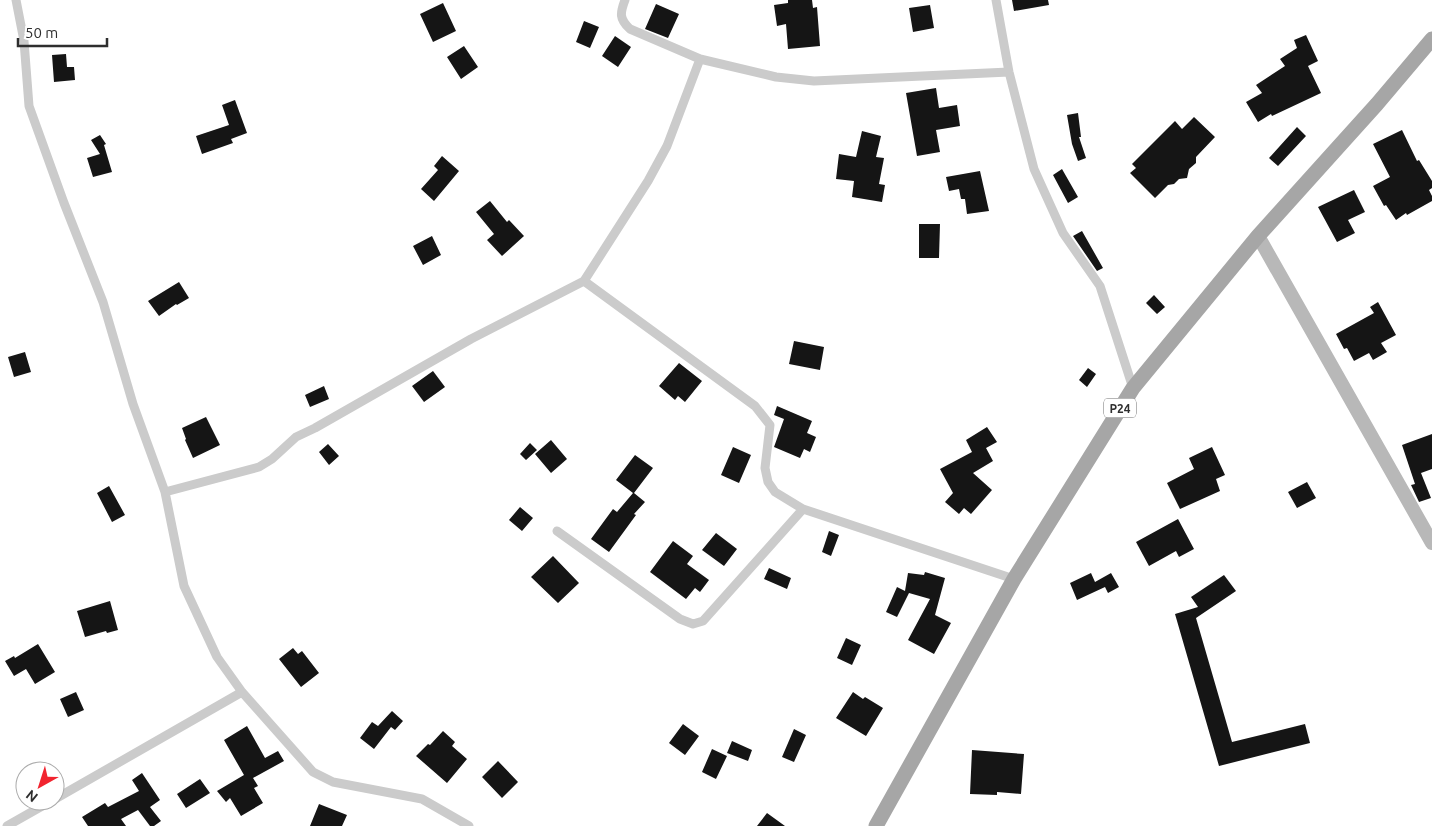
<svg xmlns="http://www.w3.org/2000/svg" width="1432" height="826" font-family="Ubuntu,sans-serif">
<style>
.building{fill:#151515}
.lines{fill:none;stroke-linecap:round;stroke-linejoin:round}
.street{stroke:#cbcbcb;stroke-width:9}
.secondary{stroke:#b8b8b8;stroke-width:14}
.primary{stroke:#a6a6a6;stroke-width:15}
.labels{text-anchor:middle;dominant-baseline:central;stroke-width:5;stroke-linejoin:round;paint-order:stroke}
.shield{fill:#fff;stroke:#6d6d6d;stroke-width:1}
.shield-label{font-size:12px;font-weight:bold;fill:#2e2e2e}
</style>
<rect width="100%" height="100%" fill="#fff"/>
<path class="building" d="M788 0H812L813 8 817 7 820 46 788 49 786 24 777 26 774 5 788 3Z
M1012 0H1048L1049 5 1014 11Z
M443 3 456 31 433 42 420 14Z
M656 4 679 14 668 38 645 29Z
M930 5 934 28 913 32 909 8Z
M584 21 599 27 590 48 576 42Z
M1306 35 1318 61 1308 66 1321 93 1272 116 1271 114 1258 122 1246 102 1262 93 1256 85 1285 66 1280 59 1297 48 1294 40Z
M615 36 631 47 618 67 602 56Z
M464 46 478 67 461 79 447 57Z
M66 54 67 67H74L75 80 54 82 52 55Z
M936 88 939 108 957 105 960 126 936 130 940 152 917 156 906 93Z
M235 100 247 133 231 139 233 143 202 154 196 136 229 125 222 105Z
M1078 113 1081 137H1079L1086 158 1078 161 1072 144 1067 115Z
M1194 117 1215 137 1196 157V163L1189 169 1187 178 1179 179 1174 184 1168 185 1155 198 1130 173 1136 168 1132 164 1175 121 1182 129Z
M1297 127 1306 136 1278 166 1269 158Z
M1402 130 1417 161 1419 160 1432 181V188L1429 190 1432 196V201L1407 215 1406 213 1396 220 1386 205 1384 206 1373 186 1390 177 1373 144Z
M862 131 881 136 876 157 884 158 879 184 885 185 882 202 852 197 854 181 836 179 839 154 856 157Z
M100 135 106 144 104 145 112 172 93 177 87 158 100 154 91 140Z
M442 156 459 171 434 201 421 189 438 170 434 166Z
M1062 169 1078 197 1068 203 1053 175Z
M980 171 989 211 967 214 965 199H961L959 189 949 191 946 177Z
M1354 190 1365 212 1348 220 1355 233 1337 242 1318 207Z
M490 201 507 222 509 220 524 236 502 256 487 240 494 234 476 212Z
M919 224H940L939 258H919Z
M1082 231 1103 268 1097 271 1073 236Z
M432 236 441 255 423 265 413 246Z
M179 282 189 298 177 305 176 304 159 316 148 301Z
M1154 295 1165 307 1157 314 1146 303Z
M1378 302 1396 335 1381 343 1387 352 1373 360 1369 353 1354 361 1347 348 1344 349 1336 334 1374 313 1370 307Z
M794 341 824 347 820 370 789 364Z
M25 352 31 372 14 377 8 357Z
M679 363 702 381 685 402 678 396 675 400 659 386Z
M1088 368 1096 374 1087 387 1079 380Z
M433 371 445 387 424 402 412 386Z
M324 386 329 399 310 407 305 395Z
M777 406 812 421 807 433 816 437 810 452 804 449 800 458 774 447 784 419 774 415Z
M206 417 220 445 193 458 185 440 186 439 182 428Z
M987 427 997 442 986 448 993 461 973 473 992 490 971 514 964 508 959 514 945 502 953 493 940 469 972 452 966 440Z
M1432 434V469L1421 473 1431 498 1419 502 1411 485 1415 484 1402 445Z
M551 440 567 459 551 473 535 454Z
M530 443 537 450 526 460 520 454Z
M328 444 339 456 329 465 319 452Z
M733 447 751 455 739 483 721 475Z
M1212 447 1225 475 1216 479 1220 491 1180 509 1167 483 1194 469 1189 458Z
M635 455 653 468 634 493 645 502 634 514 636 515 609 552 591 539 613 509 617 512 633 493 616 480Z
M1307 482 1316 498 1297 508 1288 492Z
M109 486 125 515 112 522 97 493Z
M520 507 533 518 522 531 509 520Z
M1178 519 1194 549 1179 557 1176 551 1149 566 1136 542Z
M829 531 839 535 831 556 822 552Z
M716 533 737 549 724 566 702 550Z
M673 541 693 556 687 564 709 580 700 592 695 588 686 599 650 572Z
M553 556 579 583 558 603 531 577Z
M769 568 791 578 787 589 764 579Z
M925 572 945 578 935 615 951 623 934 654 908 640 930 599 909 593 897 617 886 612 897 587 905 591 908 573 924 575Z
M1091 573 1095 582 1111 573 1119 587 1108 593 1105 587 1077 600 1070 583Z
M1224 575 1236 591 1196 618 1232 742 1305 724 1310 743 1219 766 1175 614 1198 607 1191 597Z
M110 601 118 630 107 633 106 631 85 637 77 611Z
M846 638 861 645 852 665 837 658Z
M38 644 55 672 35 684 26 669 14 676 5 661 14 656 15 658Z
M293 648 298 654 302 651 319 673 301 687 279 659Z
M76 692 84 710 68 717 60 699Z
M853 692 863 699 865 697 883 708 866 736 836 718Z
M392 711 403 721 395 730 391 727 374 749 360 738 372 722 378 726Z
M683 724 699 736 685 755 669 743Z
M247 726 265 758 278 751 284 761 253 778 258 786 254 788 263 803 241 816 230 798 226 802 217 791 244 775 224 740Z
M794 729 806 735 794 762 782 757Z
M443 731 455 742 452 746 467 759 447 783 416 756 428 744 430 745Z
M732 741 752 750 748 761 727 753Z
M712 749 727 756 716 779 702 772Z
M972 750 1024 754 1021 794 997 792V795L970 794Z
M498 761 518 782 502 798 482 777Z
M142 773 160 800 150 807 161 821 154 826H150L138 810 121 819 126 826H88L82 817 105 803 108 807 139 791 132 780Z
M200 779 210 793 186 808 177 794Z
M319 804 347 815 342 826H310Z
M767 813 785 826H757Z"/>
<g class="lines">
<path class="street" d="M16 0 24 41 29 106 64 203 103 302 133 404 165 492 184 586 217 657 242 692 313 772 333 782 422 799 469 826
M625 0C620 13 619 19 630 29L700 59 776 77 814 81 1009 72
M996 0 1009 72 1034 169 1063 233 1100 286 1133 388
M584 281 755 406 770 425 765 468 768 482 775 492 803 509 1014 579
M165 492 259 467 272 459 296 437 315 428 471 339 584 281 648 181 667 146 700 59
M557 531 680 619 693 624 703 621 803 509
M55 799 242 692
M7 826 51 801"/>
<path class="secondary" d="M1258 236 1432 543"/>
<path class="primary" d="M876 826 1014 579 1133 388 1258 236 1377 104 1432 39"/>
</g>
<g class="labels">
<rect class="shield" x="1104" y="398.5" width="32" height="19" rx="4"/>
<g class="shield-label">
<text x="1120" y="408">P24</text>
</g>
</g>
<g transform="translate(40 786) rotate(219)"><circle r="24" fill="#ffffff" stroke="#ababab"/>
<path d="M0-4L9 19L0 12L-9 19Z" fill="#f1242f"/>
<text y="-8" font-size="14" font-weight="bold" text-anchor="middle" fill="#2e2e2e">N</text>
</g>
<path d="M18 38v8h89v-8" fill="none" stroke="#2e2e2e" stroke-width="2.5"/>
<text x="25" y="38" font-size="15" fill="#2e2e2e" stroke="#ffffff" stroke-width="4" paint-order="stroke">50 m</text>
</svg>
